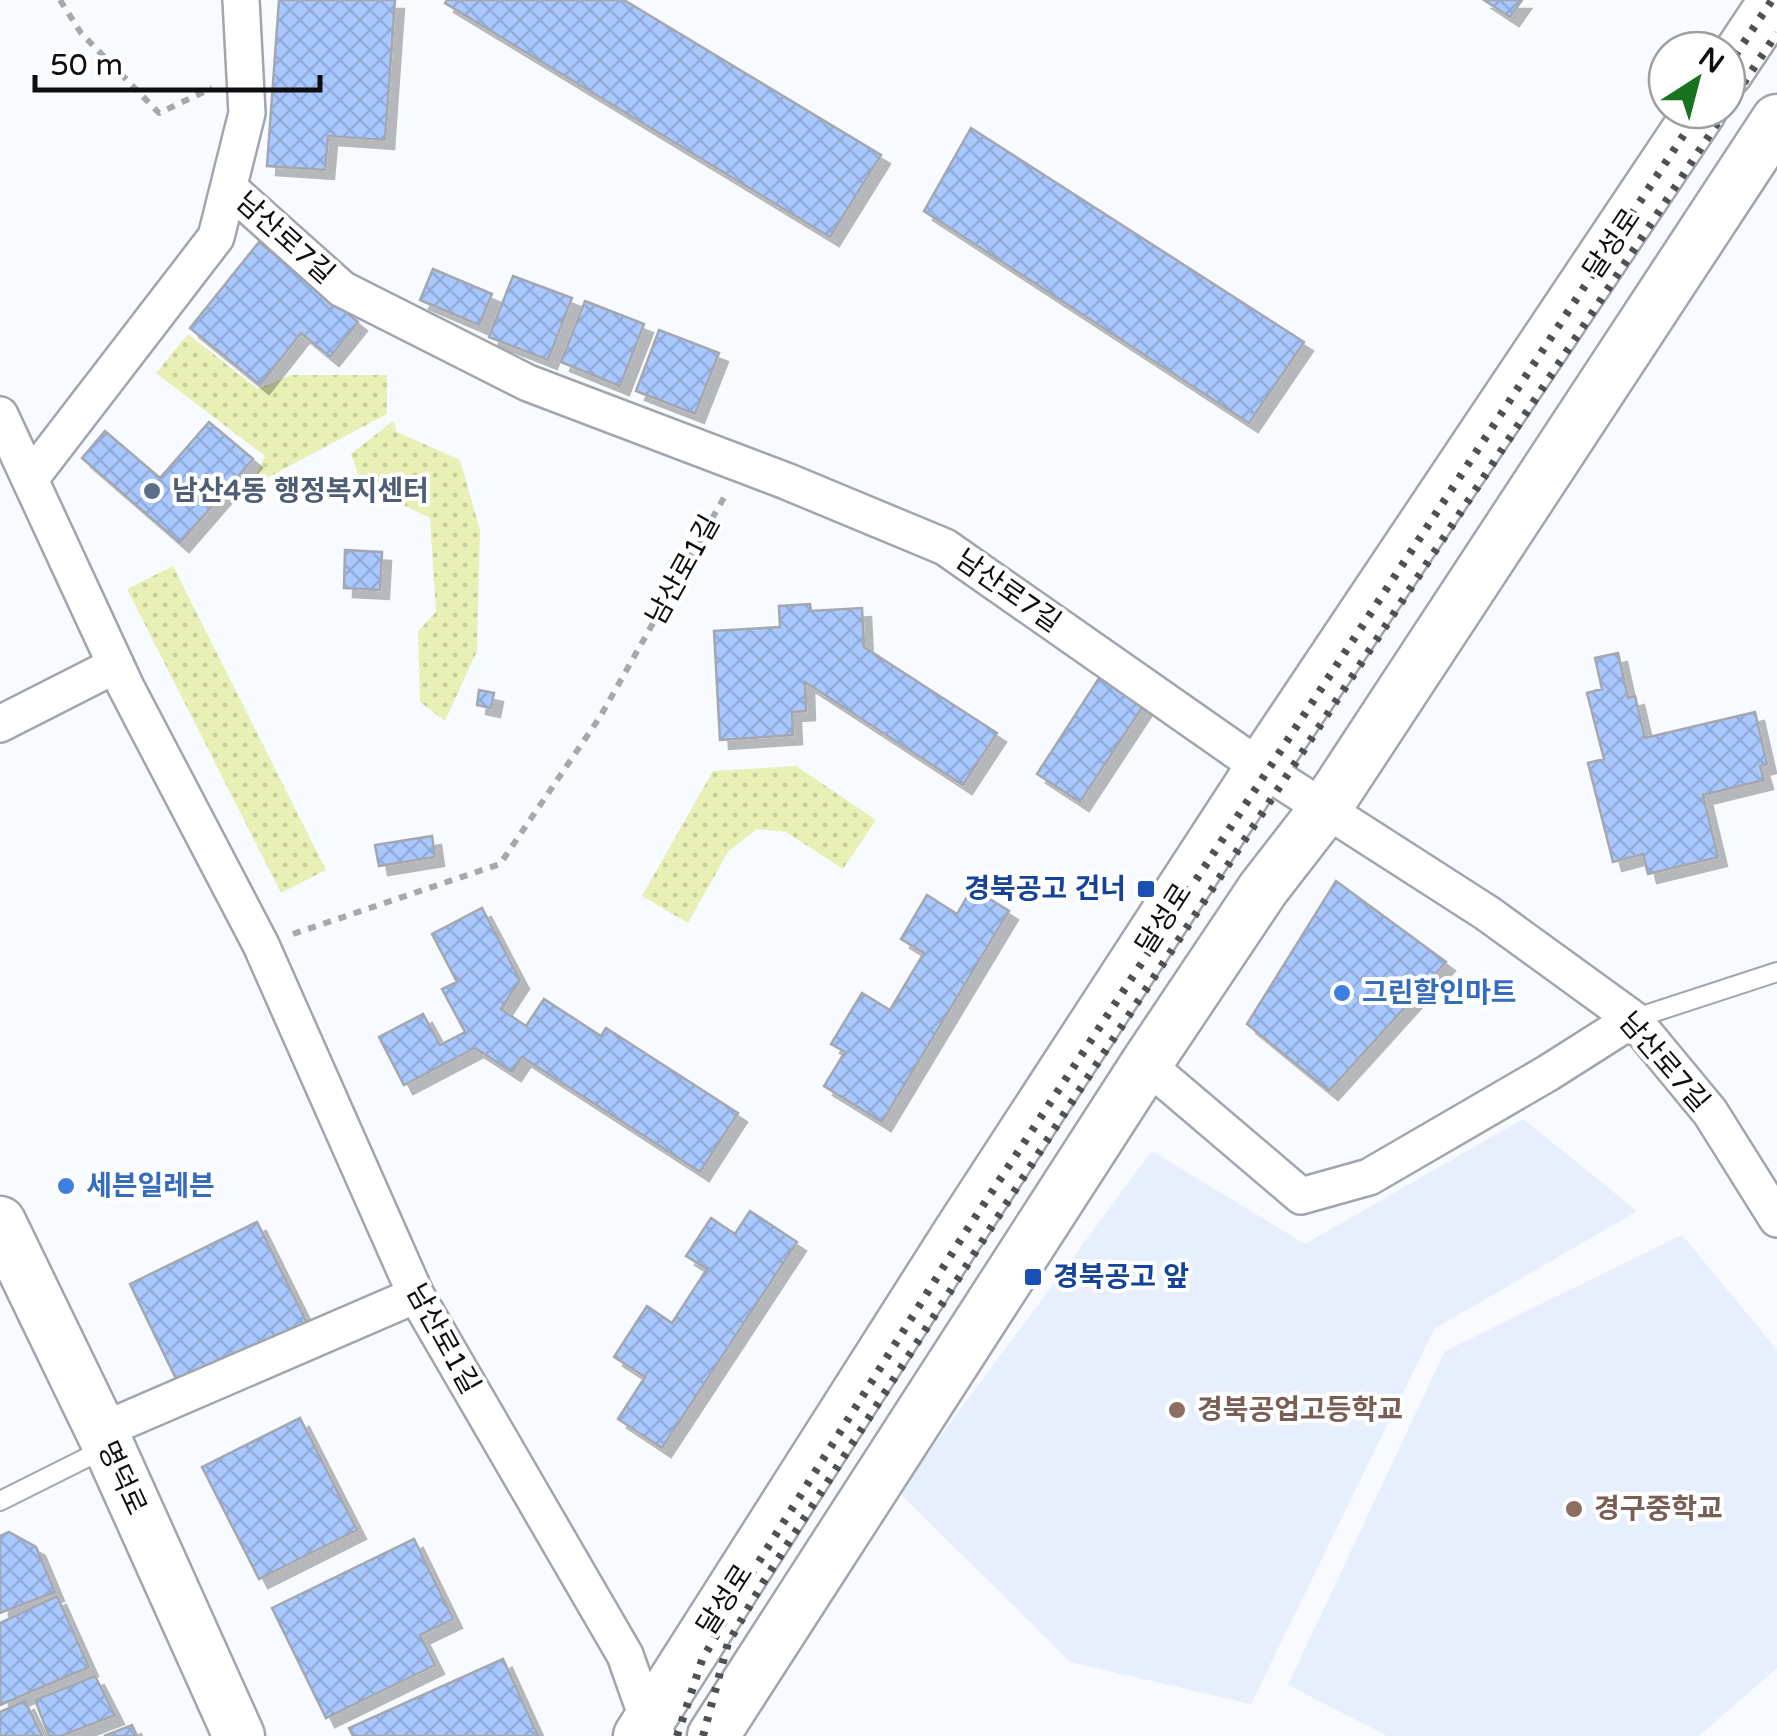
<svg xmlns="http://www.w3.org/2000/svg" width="1777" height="1736" font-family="'Varela Round','Noto Sans KR',sans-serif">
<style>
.built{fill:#e7effc}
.grass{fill:url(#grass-dots)}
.building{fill:url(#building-cross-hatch);stroke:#a4a8ae;stroke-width:2.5;filter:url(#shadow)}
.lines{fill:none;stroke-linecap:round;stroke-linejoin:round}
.service-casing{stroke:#a2a6ac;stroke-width:22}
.minor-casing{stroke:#a2a6ac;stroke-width:40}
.secondary-casing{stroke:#a2a6ac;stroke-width:55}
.path{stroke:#a6a8ab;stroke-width:6;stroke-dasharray:8 8;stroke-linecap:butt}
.service{stroke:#fff;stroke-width:18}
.minor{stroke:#fff;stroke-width:35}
.secondary{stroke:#fff;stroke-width:50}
.rail{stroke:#4e5052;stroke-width:8;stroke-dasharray:5 10;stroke-linecap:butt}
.service-dot{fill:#5c6f8a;stroke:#fff;stroke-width:4}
.transit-dot{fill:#1a4fb4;stroke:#fff;stroke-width:4}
.shop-dot{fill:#3f7fe0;stroke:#fff;stroke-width:4}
.education-dot{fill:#8d6e63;stroke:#fff;stroke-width:4}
.labels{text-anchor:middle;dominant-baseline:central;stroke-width:8;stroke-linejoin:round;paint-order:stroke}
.street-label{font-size:28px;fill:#0d0e10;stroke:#fff}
.service-label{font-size:28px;font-weight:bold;fill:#4e5e75;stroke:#fff;text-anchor:start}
.transit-label{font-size:28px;font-weight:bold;fill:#164399;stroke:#fff;text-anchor:end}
.shop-label{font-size:28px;font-weight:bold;fill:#366cbe;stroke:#fff;text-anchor:start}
.education-label{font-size:28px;font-weight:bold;fill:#785e54;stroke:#fff;text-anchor:start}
</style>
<defs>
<pattern id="grass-dots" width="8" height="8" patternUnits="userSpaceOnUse" patternTransform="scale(2.5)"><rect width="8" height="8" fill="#e8f0b6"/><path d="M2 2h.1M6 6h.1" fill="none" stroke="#c6cd9b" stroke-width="1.8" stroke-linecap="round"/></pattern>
<pattern id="building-cross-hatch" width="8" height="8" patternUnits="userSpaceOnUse" patternTransform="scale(2.5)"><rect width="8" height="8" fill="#a9c8ff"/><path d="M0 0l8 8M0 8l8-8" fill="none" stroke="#90abda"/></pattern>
<filter id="shadow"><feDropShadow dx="9" dy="9" stdDeviation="0" flood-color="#0004"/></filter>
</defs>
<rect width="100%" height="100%" fill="#f7fafe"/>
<path class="built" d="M1523 1119 1637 1211 1434 1329 1251 1704 1070 1662 899 1492 1152 1151 1305 1244Z
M1682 1235 1777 1350V1668L1699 1736H1387L1288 1685 1445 1351Z"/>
<path class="grass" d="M188 334 258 389 291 375H387V414L250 487 265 456 156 373Z
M393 421 397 432 460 460 480 530 477 651 445 721 420 702 418 631 436 612 430 518 362 485 351 454Z
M173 566 326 870 281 893 127 589Z
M796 766 876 820 843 869 786 832 757 829 728 852 688 923 642 896 713 771Z"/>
<path class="building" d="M279 0H395L385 140 328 136 325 170 267 166Z
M447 0H624L881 155 830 237 445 3Z
M1484 0H1522L1510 17Z
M971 128 1304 342 1249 423 924 211Z
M259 242 358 322 330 357 301 333 260 385 190 328Z
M433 269 492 294 479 325 420 300Z
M513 276 572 298 548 360 489 337Z
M585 301 644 324 620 386 561 362Z
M659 330 719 353 695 414 636 391Z
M209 422 253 459 180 543 82 458 105 431 160 478Z
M345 550 382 552 380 590 344 588Z
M810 604 811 611 862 608 864 647 997 733 963 785 805 682 806 711 792 712 793 735 720 740 714 631 780 627 779 606Z
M1618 653 1628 698 1635 696 1645 738 1755 712 1767 764 1760 766 1764 780 1703 795 1718 857 1648 874 1643 854 1613 862 1588 763 1604 759 1587 693 1602 689 1595 658Z
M1103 672 1147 700 1080 802 1037 774Z
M479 690 494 693 491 708 477 705Z
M432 836 435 857 379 866 375 845Z
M1336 881 1446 962 1329 1091 1247 1024Z
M972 888 1009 911 882 1122 824 1086 845 1052 831 1044 862 993 890 1010 924 953 901 939 927 895 957 914Z
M482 908 520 980 501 1009 526 1026 544 999 601 1036 606 1028 738 1113 700 1172 522 1057 512 1072 475 1048 404 1085 379 1037 423 1014 440 1045 465 1032 442 989 457 982 432 934Z
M750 1211 797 1242 662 1448 618 1419 645 1377 614 1357 647 1306 672 1323 707 1269 686 1256 711 1218 735 1234Z
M257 1222 308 1325 180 1387 130 1284Z
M300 1418 357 1530 259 1579 202 1467Z
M9 1532 36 1547 55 1592 0 1613V1536Z
M414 1539 453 1619 420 1635 435 1665 326 1718 272 1608Z
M57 1596 89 1667 0 1705V1623Z
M503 1659 538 1736H353L349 1728Z
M95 1676 115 1715 61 1736H49L35 1700Z
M25 1701 42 1736H0V1712Z
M132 1725 137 1736H104Z"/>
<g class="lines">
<g class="service-casing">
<path id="service" d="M1633 1019 1777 972
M0 1501 108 1447"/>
</g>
<g class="minor-casing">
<path id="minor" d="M229 188 342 289 528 383 786 481 945 547 1261 768 1487 913 1633 1019 1710 1112 1777 1219
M0 415 126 687 261 945 416 1295 625 1655 648 1720 657 1735
M30 479 216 237 247 113 241 0
M0 724 116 665
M1146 1064 1301 1196 1369 1177 1548 1073 1633 1019
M101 1431 416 1295"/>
</g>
<g class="secondary-casing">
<path id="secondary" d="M1727 72 1775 0
M0 1222 109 1447 239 1736
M639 1736 958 1234 1261 768 1701 110
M713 1736 1146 1064 1263 889 1325 809 1777 120"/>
</g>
<path class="path" d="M60 0 81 33 159 113 212 88
M293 934 500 864 600 717 726 494"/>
<use href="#service" class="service"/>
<use href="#minor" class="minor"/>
<use href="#secondary" class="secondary"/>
<path class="rail" d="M1727 68 1772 0
M1727 108 1777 33
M743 1587 961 1239 1700 110
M677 1736 702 1660 726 1618
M703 1736 728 1643 764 1581 1075 1097 1726 110"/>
</g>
<circle class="service-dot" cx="152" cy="491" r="10"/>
<g class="transit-dot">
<rect x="1136" y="879" width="20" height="20" rx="5"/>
<rect x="1023" y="1267" width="20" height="20" rx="5"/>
</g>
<g class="shop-dot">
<circle cx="1342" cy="993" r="10"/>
<circle cx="66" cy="1186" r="10"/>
</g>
<g class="education-dot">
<circle cx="1177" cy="1410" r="10"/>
<circle cx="1574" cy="1509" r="10"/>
</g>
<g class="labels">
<g class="street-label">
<text transform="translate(285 238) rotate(42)">남산로7길</text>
<text transform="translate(1612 244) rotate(-56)">달성로</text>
<text transform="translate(683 570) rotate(-61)">남산로1길</text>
<text transform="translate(1008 591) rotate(35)">남산로7길</text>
<text transform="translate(1164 919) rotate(-57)">달성로</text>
<text transform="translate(1664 1062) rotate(49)">남산로7길</text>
<text transform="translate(443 1339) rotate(61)">남산로1길</text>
<text transform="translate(122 1478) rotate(65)">명덕로</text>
<text transform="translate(725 1600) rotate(-57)">달성로</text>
</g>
<g class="service-label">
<text x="172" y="491">남산4동 행정복지센터</text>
</g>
<g class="transit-label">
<text x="1126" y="889">경북공고 건너</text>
<text x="1053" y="1277" text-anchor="start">경북공고 앞</text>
</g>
<g class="shop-label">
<text x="1362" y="993">그린할인마트</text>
<text x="86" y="1186">세븐일레븐</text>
</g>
<g class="education-label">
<text x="1197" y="1410">경북공업고등학교</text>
<text x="1594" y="1509">경구중학교</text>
</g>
</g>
<g transform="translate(1697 80) rotate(36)"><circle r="48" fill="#ffffff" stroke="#9e9f9f" stroke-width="2.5"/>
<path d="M0-8L18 38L0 25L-18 38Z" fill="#19721f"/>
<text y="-15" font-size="28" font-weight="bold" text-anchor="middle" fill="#0d0e10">N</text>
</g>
<path d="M35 75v15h285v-15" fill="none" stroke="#0d0e10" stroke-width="5"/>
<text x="50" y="75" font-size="30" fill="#0d0e10" stroke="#ffffff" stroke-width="8" paint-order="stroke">50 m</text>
</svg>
